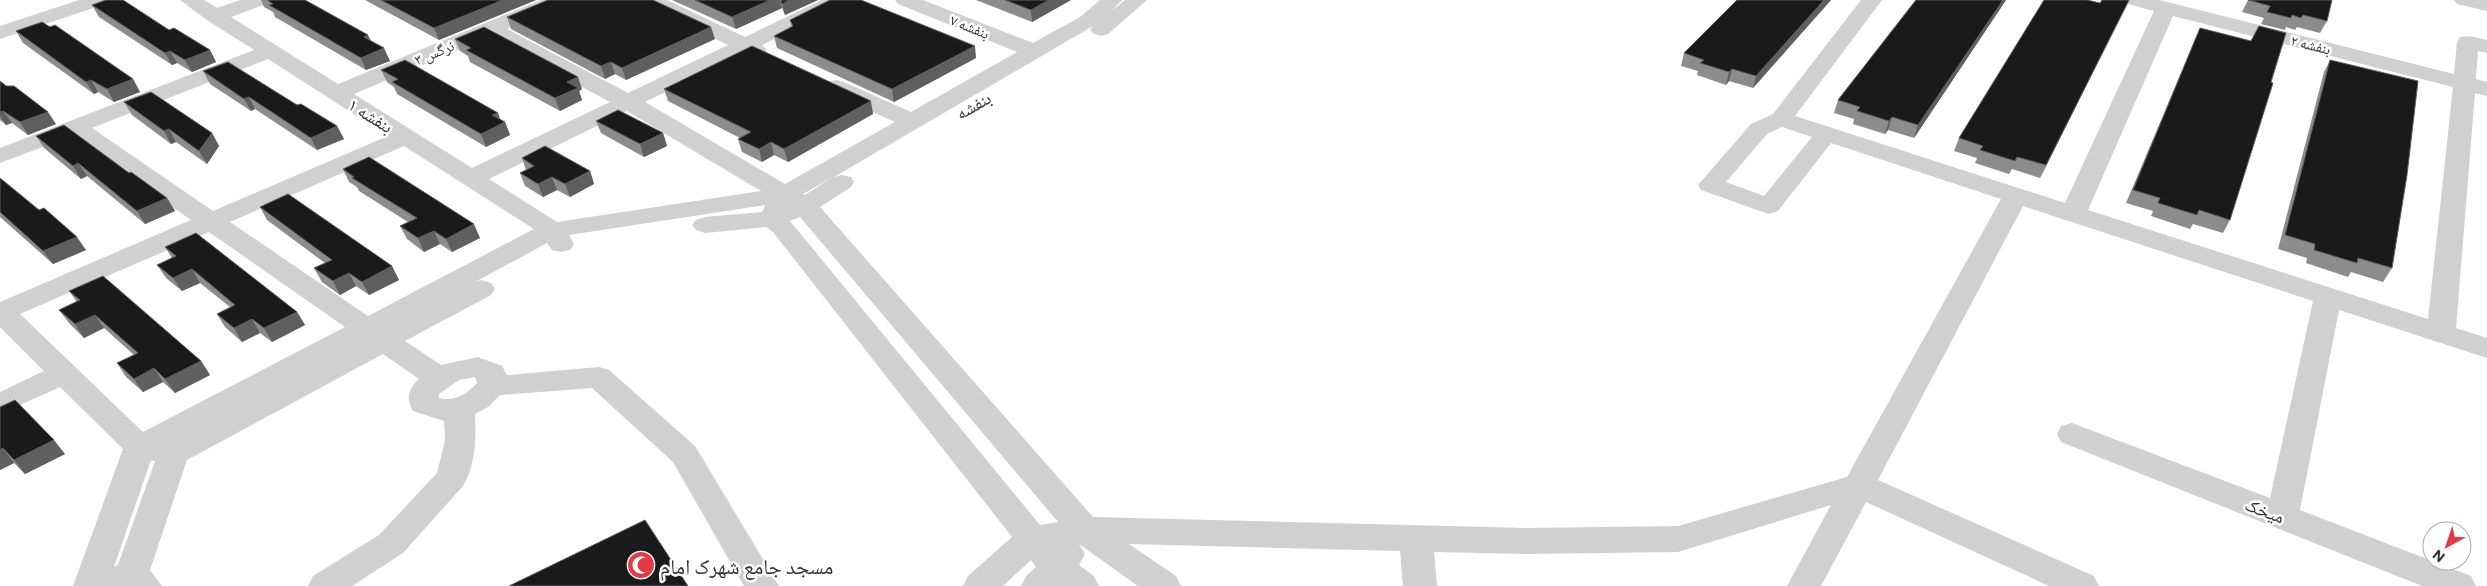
<svg xmlns="http://www.w3.org/2000/svg" width="2487" height="586" font-family="Commissioner,'Noto Naskh Arabic',sans-serif">
<style>
.lines{fill:none;stroke-linecap:round;stroke-linejoin:round}
.minor{fill:#d0d0d0;fill-rule:evenodd}
.wall{fill:#8c8c8c}
.shaded-wall{fill:#5f5f5f}
.building{fill:#1a1a1a;stroke:#5f5f5f}
.labels{text-anchor:middle;dominant-baseline:central;stroke-width:5;stroke-linejoin:round;paint-order:stroke}
.far-street-label{font-size:15px;fill:#333;stroke:#fff}
.street-label{font-size:18px;fill:#333;stroke:#fff}
.near-poi-label{font-size:21px;fill:#333;stroke:#fff;text-anchor:start}
</style>
<rect width="100%" height="100%" fill="#fff"/>
<g class="lines">
<path class="minor" d="M79 0H109L106 4 0 39V26Z
M180 0H204L217 8 240 0H269L266 4 231 17 338 84 541 0H569L566 4 507 29 628 93 728 45 644 4 641 0H667L745 37 822 0H848L845 4 762 45 767 50 764 55 756 56 745 53 645 102 785 184 895 122 828 92 825 87 828 82 836 80 844 82 911 112 1017 52 898 4 895 0H923L1033 43 1080 17 1100 0H1122L1113 10 1125 0H1147L1108 34 1101 36 1094 34 1090 30 1093 26 834 177 842 175 851 177 854 182 851 187 820 207 1093 517 1527 528 1678 526 1847 477 2001 199 1831 143 1778 211 1769 214 1760 211 1701 190 1698 185 1751 124 1773 114 1861 0H1882L1795 116 2065 203 2154 11 2128 4 2125 0H2159L2454 74 2457 42 2460 37C2470 35 2478 38 2487 40V53L2478 51 2476 79 2487 82V96L2475 93 2456 328 2487 338V358L2339 310 2300 510 2471 576 2476 586H2422L2061 442 2057 434 2061 426 2072 423 2270 498 2313 301 2023 206 1878 480 2094 576 2099 586H2049L1866 502 1821 586H1787L1831 505 1678 552 1527 554 1434 552 1437 586H1403L1400 551 1129 544 1176 576 1181 586H1138L1079 544 1085 554 1079 565 1094 576 1099 586H1021L1026 576 1036 567 1031 560 1003 586H963L968 576 1012 537 773 232 766 227 705 233 696 230 692 225 696 220 705 217 762 212 765 205 569 235 574 244 570 250 561 252 552 250 547 243 475 282 481 280 491 283 495 289 491 295 405 341 441 365 478 357 502 366 507 375 599 367 609 370 695 446 779 586H744L673 462 592 388 500 395 488 407 475 414C476 439 476 464 463 486L403 553 352 586H308L313 576 379 535 437 473 445 441 444 421 413 411C406 399 408 389 419 379L383 354 187 460 150 570 162 586H73L123 449 60 387 0 414V392L44 371 0 327V302L191 220 72 136 0 163V148L254 50 207 20ZM2173 16 2453 87 2428 319 2088 210ZM489 37 610 102 472 168 354 94ZM268 59 388 136 213 211 92 128ZM627 111 761 191 557 222 489 179ZM1782 127 1812 137 1764 196 1726 182 1767 134ZM404 146 534 229 368 316 230 222ZM831 178 805 195 803 194ZM800 217 1058 522 1040 525 790 221ZM209 232 345 327 143 432 20 314ZM475 377 477 383C467 394 454 402 439 398V394L459 380ZM151 460 155 461 118 565 114 567Z
M2454 0H2487V11L2457 4Z"/>
</g>
<path class="wall" d="M261 0H305L371 41 390 61 366 70 275 17 273 12 264 7Z
M365 0H536L439 40Z
M672 0H818L785 15 782 8 736 29Z
M976 0H1071L1032 22Z
M1831 0 1753 88 1729 81 1726 85 1697 75 1698 71 1681 66 1684 53Z
M1916 0H2006L1914 138 1888 130 1885 134 1853 124 1854 119 1834 113 1838 100Z
M2129 0 2040 178 2012 169 2009 174 1975 163 1977 158 1954 151 1959 138 2100 3Z
M2248 0 2327 21 2320 33 2297 27 2295 30 2286 27 2285 30 2261 24 2264 18 2242 12Z
M92 5 169 30 210 50 216 62 192 72 177 63 172 65 99 17Z
M507 17 715 39 626 80 615 74 605 79 511 29Z
M790 20 976 58 894 102 777 48 774 36 792 27Z
M50 27 133 79 140 92 114 102 98 92 94 94 23 43 16 31Z
M2200 28 2271 82 2230 220 2223 233 2193 224 2190 229 2151 216 2153 211 2126 203 2195 40Z
M455 39 582 89 579 91 582 100 560 111 470 62 468 56 460 51Z
M2330 60 2392 268 2383 282 2351 272 2348 277 2306 263 2307 258 2278 249 2324 72Z
M381 70 501 120 505 122 510 135 486 147 397 94 394 87 387 82Z
M203 71 297 105 337 126 344 139 317 150 255 109 251 111 210 84Z
M0 81 56 124 28 135 12 123 6 125 0 120Z
M664 89 873 114 788 162 774 155 762 162 742 152 738 139 740 138 668 101Z
M124 102 212 133 219 146 207 164 176 142 171 144 132 115Z
M596 121 663 133 667 146 644 157 601 133Z
M36 136 129 173 167 198 175 211 145 224 87 176 81 179 44 148Z
M522 158 590 171 594 184 570 197 557 190 543 197 525 186 520 173 526 170Z
M343 169 480 238 452 252 440 244 424 252 407 239 400 226 408 222 359 191 357 187 349 182Z
M0 178 86 250 53 264 0 217Z
M260 207 392 266 399 280 369 295 356 286 340 295 322 282 314 268 325 263 267 220Z
M165 247 297 312 305 325 272 342 260 333 242 342 225 327 217 314 230 307 200 283 182 291 166 278 157 265 172 258Z
M69 291 201 361 210 375 175 393 163 382 143 392 126 377 117 363 134 355 104 328 84 338 69 323 59 310 77 302Z
M0 407 65 454 25 474 14 463 0 470Z"/>
<path class="shaded-wall" d="M503 0H536L439 40 434 28Z
M770 0H780L782 8 736 29 732 17Z
M790 0H818L785 15 782 4Z
M1049 0H1071L1032 22 1031 10Z
M1824 0H1831L1753 88 1756 76Z
M2003 0H2006L1914 138 1918 125Z
M2129 0 2127 5 2040 178 2046 165Z
M711 27 715 39 626 80 622 68Z
M368 35 374 47 364 37Z
M975 46 976 58 894 102 892 89Z
M384 48 390 61 366 70 361 58Z
M210 50 216 62 192 72 185 60Z
M170 51 177 63 172 65 165 53Z
M611 62 615 74 605 79 601 66Z
M1732 69 1729 81 1726 85 1729 72Z
M578 77 582 89 579 91 582 100 560 111 555 98 567 82Z
M133 79 140 92 114 102 107 89Z
M91 80 98 92 94 94 86 82Z
M249 97 255 109 251 111 244 99Z
M871 101 873 114 788 162 784 149Z
M3 111 12 123 6 125 0 116V112Z
M48 112 56 124 28 135 20 122Z
M498 113 502 124 505 122 510 135 486 147 481 134 492 115Z
M1892 117 1888 130 1885 134 1889 121Z
M337 126 344 139 317 150 311 138Z
M169 129 176 142 171 144 164 131Z
M212 133 219 146 207 164 199 151Z
M663 133 667 146 644 157 640 144Z
M771 142 774 155 762 162 759 149Z
M78 163 87 176 81 179 73 166Z
M590 171 594 184 570 197 565 184Z
M552 177 557 190 543 197 538 184Z
M167 198 175 211 145 224 137 211Z
M474 224 480 238 452 252 446 239Z
M434 231 440 244 424 252 418 238Z
M77 237 86 250 53 264 43 251Z
M392 266 399 280 369 295 362 282Z
M192 269 200 283 182 291 173 278Z
M349 273 356 286 340 295 333 281Z
M297 312 305 325 272 342 264 328Z
M95 315 104 328 84 338 75 324Z
M252 319 260 333 242 342 234 328Z
M201 361 210 375 175 393 165 379Z
M154 368 163 382 143 392 134 379Z
M54 440 65 454 25 474 14 460Z
M3 448 14 463 0 470V450Z"/>
<path class="building" d="M106 0H123L169 30 174 28 210 50 185 60 170 51 165 53 92 5Z
M267 0H305L368 35 364 37 384 48 361 58 269 5 273 4Z
M381 0H503L434 28Z
M548 0H653L711 27 622 68 611 62 601 66 507 17Z
M695 0H770L732 17Z
M781 0H790L782 4Z
M830 0H861L975 46 892 89 774 36 793 26 790 20Z
M1005 0H1049L1031 10Z
M1737 0H1824L1756 76 1732 69 1729 72 1700 63 1704 60 1684 53Z
M1916 0H2003L1918 125 1892 117 1889 121 1857 111 1860 107 1838 100Z
M2044 0H2087L2100 3 2102 0H2129L2046 165 2017 157 2015 161 1980 150 1983 146 1959 138Z
M2248 0H2332L2327 21 2303 15 2301 18 2292 15 2291 18 2267 12 2270 6Z
M42 22 50 27 55 25 133 79 107 89 91 80 86 82 16 31Z
M2259 26 2286 33 2271 82 2273 83 2230 220 2199 210 2197 215 2158 203 2160 198 2133 190 2200 28 2251 41Z
M484 27 578 77 567 82 578 88 555 98 466 50 471 48 455 39Z
M752 46 871 101 784 149 771 142 759 149 738 139 751 132 664 89Z
M405 60 498 113 492 115 505 122 481 134 392 82 398 79 381 70Z
M2330 60 2418 81 2407 175 2392 268 2358 258 2357 263 2314 250 2315 244 2285 235Z
M228 62 297 105 301 104 337 126 311 138 249 97 244 99 203 71Z
M0 81 6 86H14L48 112 20 122 3 111 0 112Z
M151 92 212 133 199 151 169 129 164 131 124 102Z
M618 110 663 133 640 144 596 121Z
M64 125 129 173 131 172 167 198 137 211 78 163 73 166 36 136Z
M545 146 590 171 565 184 552 177 538 184 520 173 534 166 522 158Z
M369 157 474 224 446 239 434 231 418 238 400 226 417 218 352 178 354 177 343 169Z
M0 178 39 210 44 208 77 237 43 251 0 212Z
M288 194 392 266 362 282 349 273 333 281 314 268 332 260 260 207Z
M196 233 297 312 264 328 252 319 234 328 217 314 235 305 192 269 173 278 157 265 176 256 165 247Z
M103 276 201 361 165 379 154 368 134 379 117 363 138 353 95 315 75 324 59 310 80 300 69 291Z
M15 400 54 440 14 460 3 448 0 450V407Z
M645 520 688 586H509Z"/>
<defs>
<g id="mosque-disc" transform="scale(1.4375)"><circle r="9.5" fill="#e63946" stroke="#fff"/><path d="M3.5-4.9A6 6 0 1 0 3.5 4.9A5 5 0 1 1 3.5-4.9Z" fill="#fff"/></g>
</defs>
<g fill-rule="evenodd">
<use href="#mosque-disc" x="641" y="565"/>
</g>
<g class="labels">
<g class="far-street-label">
<text transform="translate(970 26) rotate(22)">بنفشه ۷</text>
<text transform="translate(2311 44) rotate(14)">بنفشه ۲</text>
<text transform="translate(434 52) rotate(-23)">نرگس ۳</text>
</g>
<g class="street-label">
<text transform="translate(973 105) rotate(-30)">بنفشه</text>
<text transform="translate(371 115) rotate(32)">بنفشه ۱</text>
<text transform="translate(2265 510) rotate(21)">میخک</text>
</g>
<g class="near-poi-label">
<text x="660" y="565">مسجد جامع شهرک امام</text>
</g>
</g>
<g transform="translate(2447 546) rotate(220)"><circle r="24" fill="#ffffff" stroke="#adadad"/>
<path d="M0-4L9 19L0 12L-9 19Z" fill="#e63946"/>
<text y="-8" font-size="14" font-weight="bold" text-anchor="middle" fill="#333333">N</text>
</g>
</svg>
